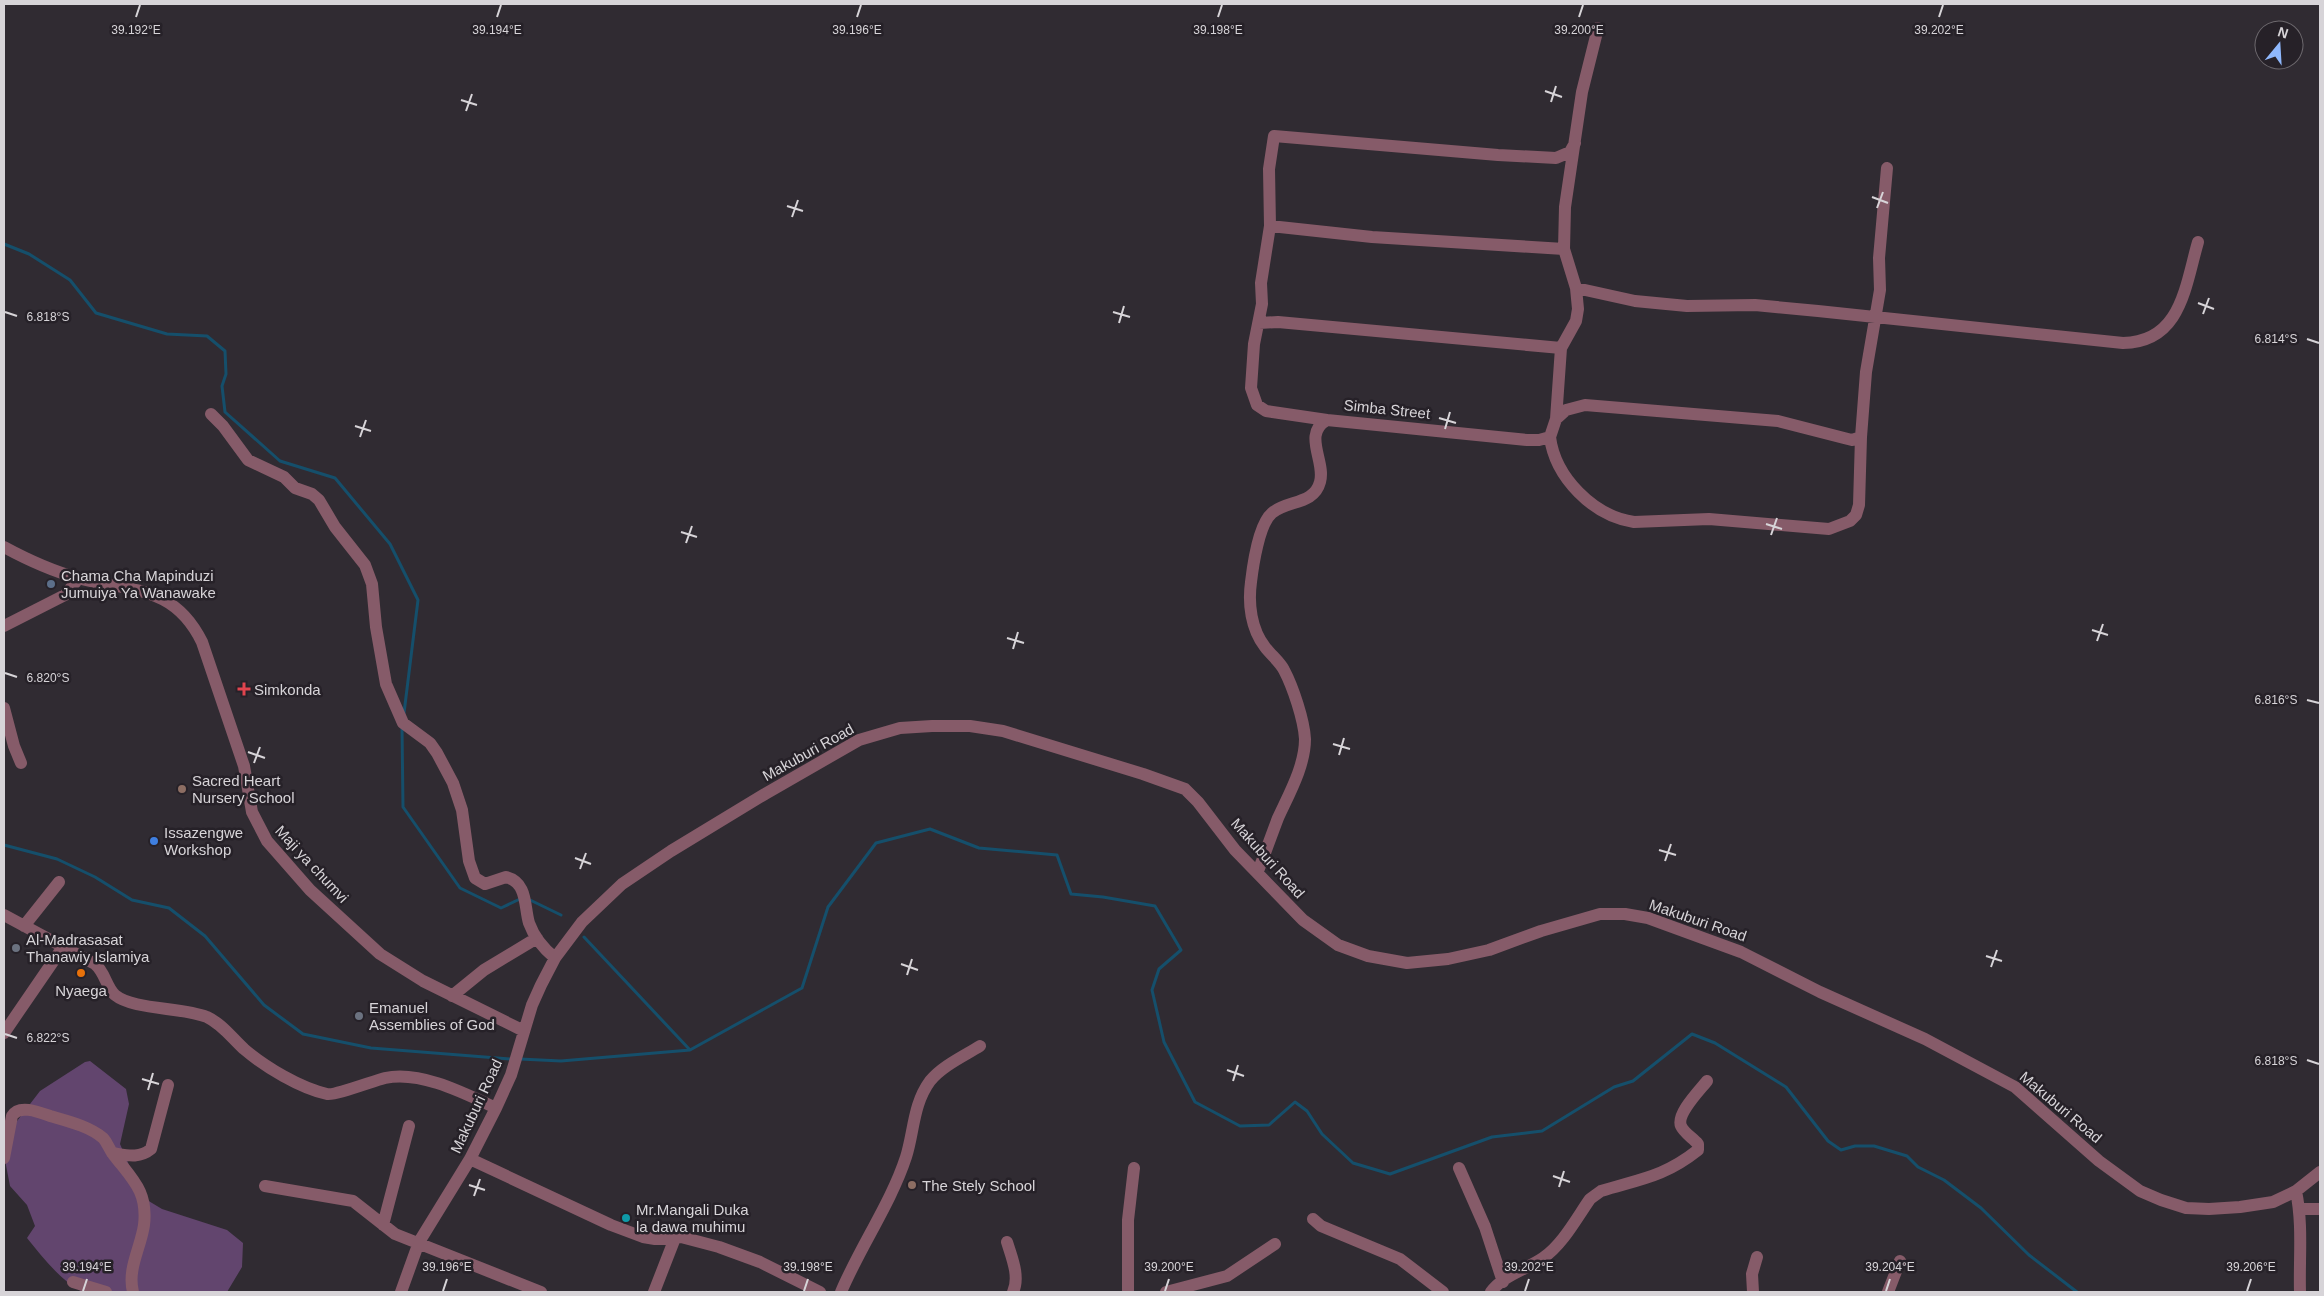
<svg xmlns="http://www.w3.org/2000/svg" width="2324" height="1296" font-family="Arial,sans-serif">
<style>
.forest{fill:#62456e}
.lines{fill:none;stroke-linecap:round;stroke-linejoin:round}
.stream{stroke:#154f6b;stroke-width:3}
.minor{stroke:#865b69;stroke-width:12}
.ticks{fill:none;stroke:#d7d4d8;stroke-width:2}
.service-dot{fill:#5c6f8a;stroke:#262128;stroke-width:2}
.health-dot{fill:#e0444e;stroke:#262128;stroke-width:2}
.education-dot{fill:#8d6e63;stroke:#262128;stroke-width:2}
.shop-dot{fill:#3f7fe0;stroke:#262128;stroke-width:2}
.worship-dot{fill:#6b7280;stroke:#262128;stroke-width:2}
.food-dot{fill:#e8710a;stroke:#262128;stroke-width:2}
.culture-dot{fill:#0f9aa8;stroke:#262128;stroke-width:2}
.labels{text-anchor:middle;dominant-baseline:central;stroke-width:5;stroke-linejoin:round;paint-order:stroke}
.street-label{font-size:15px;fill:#d7d4d8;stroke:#262128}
.poi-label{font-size:15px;fill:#d7d4d8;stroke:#262128;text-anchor:start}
.ticks-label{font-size:12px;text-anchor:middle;fill:#d7d4d8;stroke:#262128;stroke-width:5;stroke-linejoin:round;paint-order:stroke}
</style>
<rect width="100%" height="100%" fill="#302b32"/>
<path class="forest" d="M90 1061 126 1089 129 1104 120 1144 135 1179 147 1200 162 1209 227 1230 243 1243 242 1267 227 1292H83C61 1281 43 1258 27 1238L35 1226 27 1205 10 1186 4 1155V1138L40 1091 85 1062Z"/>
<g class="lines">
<path class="stream" d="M4 244 29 254 70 280 96 313 167 334 207 336 225 351 226 374 222 386 225 412 280 461 335 478 390 544 418 600 404 713
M402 727 403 807 460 888 501 908 522 898
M4 845 57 859 95 877 132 900 169 908 205 936 264 1005 303 1034 371 1048 511 1059
M528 899 561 915
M584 937 690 1050
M520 1059 561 1061 690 1050 802 988 828 907 876 843 930 829 979 848 1057 855 1071 894 1103 897 1155 906 1181 950 1159 969 1152 990 1164 1042 1195 1102 1240 1126 1269 1125 1295 1102 1307 1111 1322 1134 1353 1163 1390 1174 1492 1137 1542 1131 1614 1087 1633 1081 1692 1034 1715 1043 1786 1087 1828 1141 1841 1150 1855 1146H1874L1907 1156 1918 1167 1944 1180 1981 1208 2029 1255 2077 1292"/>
<path class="minor" d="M1270 226 1372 237 1564 249
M1576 288 1635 301 1687 306 1755 305 1818 311 2123 343C2181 342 2185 287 2198 242
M1259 323 1278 322 1561 348
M211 414 223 426 248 460 284 477 295 488 312 494 319 500 335 527 365 565 372 584 376 627 386 684 403 723 430 743 437 753 453 783 462 810 469 861 475 878 485 884 506 877C528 883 524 906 529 923 534 937 544 949 555 958
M1556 419 1566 410 1585 405 1778 421 1844 438 1852 440 1861 437 1866 372 1880 290 1879 258 1887 168
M1327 420 1266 411 1257 405 1251 388 1254 344 1262 304 1261 283 1270 226 1269 169 1274 136 1498 155 1556 158 1570 152 1575 143
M1550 437C1555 477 1593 516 1634 522L1709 519 1829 529 1850 521 1856 515 1859 505 1861 437
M4 547C28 560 52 571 78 578 132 592 174 585 202 642L244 766 252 812 267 841 310 890 380 954 423 981 524 1031
M4 626 65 595 79 578
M4 708 14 746 21 763
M1258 871C1265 854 1271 836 1278 818 1289 794 1305 766 1305 739 1304 720 1293 687 1284 670 1280 662 1271 655 1265 647 1251 629 1248 604 1251 582 1253 565 1259 524 1272 513 1287 500 1314 505 1320 482 1326 461 1302 434 1327 420L1527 440H1539L1550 437 1556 419 1561 348 1576 321 1578 309 1576 288 1564 249 1565 207 1582 92 1598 28
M4 915 95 964C105 972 106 987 115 995 133 1010 182 1007 207 1017 222 1024 232 1038 244 1049 265 1067 300 1088 327 1094 334 1096 373 1081 385 1078 420 1070 466 1094 496 1108
M24 926 59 882
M452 996 484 970 537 938
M4 1033 63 947
M112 1153C126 1155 139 1159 151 1149L168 1085
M4 1158 12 1116C19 1104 39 1112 50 1116 67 1121 89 1126 103 1138 107 1142 109 1149 113 1154 132 1179 148 1191 144 1225 141 1247 127 1269 133 1292
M470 1159 611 1225 643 1237 655 1239 681 1237 719 1247 760 1262 820 1292
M1459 1168 1485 1227 1503 1282
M265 1186 353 1201 395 1234 541 1292
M2296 1191C2303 1225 2299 1258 2300 1292
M2300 1209H2320
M1313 1219 1321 1226 1400 1259 1443 1292
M383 1225 409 1126
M1007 1242C1012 1258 1020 1277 1013 1292
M73 1282 106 1292
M401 1292 419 1242 470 1159 496 1108 511 1075 532 1005 541 985 555 958 582 922 622 884 671 851 765 794 859 740 900 728 932 726H970L1003 731 1143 774 1185 789 1198 802 1235 850 1303 920 1338 945 1368 956 1407 963 1448 959 1489 950 1541 931 1600 914H1625L1648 918 1741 952 1820 992 1925 1039 2015 1087 2099 1161 2140 1191 2161 1200 2186 1208 2209 1209 2240 1207 2273 1202 2296 1191 2320 1172
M654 1292 675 1238
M841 1292C860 1247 891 1203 906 1157 914 1132 913 1104 930 1081 942 1066 964 1056 980 1046
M1128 1292V1220L1134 1168
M1166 1292 1227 1276 1275 1244
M1491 1292C1502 1276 1527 1269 1543 1258 1563 1244 1576 1219 1590 1199L1601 1191C1640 1179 1664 1177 1698 1150V1144C1693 1138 1684 1133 1681 1126 1676 1114 1700 1090 1707 1081
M1753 1292 1752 1274 1757 1257
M1888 1292 1900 1261"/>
</g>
<path class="ticks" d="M136 17 140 5M497 17 501 5M857 17 861 5M1218 17 1222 5M1579 17 1583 5M1939 17 1943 5M1545 91 1562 97M461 100 477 105M1551 102 1556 86M466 111 472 94M1872 197 1888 203M787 206 803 211M1877 208 1883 192M792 217 798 200M2198 303 2214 309M5 312 17 316M1113 312 1130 317M2203 314 2209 298M1119 323 1124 306M2307 339 2319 343M1439 418 1456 423M355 426 371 431M1445 429 1450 412M360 437 366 420M1766 524 1782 529M681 532 697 537M1771 535 1777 518M686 543 692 526M2092 630 2108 635M1007 638 1024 643M2097 641 2103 624M1013 649 1018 632M5 673 17 677M2307 700 2319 703M1333 744 1350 749M248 752 265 758M1339 755 1344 738M254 763 260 747M1659 850 1676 855M575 858 591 864M1665 861 1671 844M580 869 586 853M1986 956 2002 961M901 964 918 970M1991 967 1997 950M907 975 912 959M5 1034 17 1038M2307 1060 2319 1064M1227 1070 1244 1076M142 1079 159 1084M1233 1081 1238 1065M148 1090 153 1073M1553 1176 1570 1182M469 1185 485 1190M1559 1187 1564 1171M474 1196 480 1179M83 1291 87 1279M443 1291 447 1279M804 1291 808 1279M1165 1291 1169 1279M1525 1291 1529 1279M1886 1291 1890 1279M2247 1291 2251 1279"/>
<circle class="service-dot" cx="51" cy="584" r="5"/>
<path class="health-dot" d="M241.5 681.5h5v5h5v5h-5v5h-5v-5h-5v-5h5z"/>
<g class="education-dot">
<circle cx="182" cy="789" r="5"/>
<circle cx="912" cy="1185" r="5"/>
</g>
<circle class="shop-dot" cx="154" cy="841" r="5"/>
<g class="worship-dot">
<circle cx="16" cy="948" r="5"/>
<circle cx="359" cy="1016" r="5"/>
</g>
<circle class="food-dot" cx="81" cy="973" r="5"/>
<circle class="culture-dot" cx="626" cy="1218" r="5"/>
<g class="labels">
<g class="street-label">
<text transform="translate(1387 409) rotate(6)">Simba Street</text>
<text transform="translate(808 752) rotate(-29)">Makuburi Road</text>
<text transform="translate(1268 858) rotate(48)">Makuburi Road</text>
<text transform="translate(312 864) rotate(47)">Maji ya chumvi</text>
<text transform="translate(1698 920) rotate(19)">Makuburi Road</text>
<text transform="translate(476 1106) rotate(-65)">Makuburi Road</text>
<text transform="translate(2061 1107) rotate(40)">Makuburi Road</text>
</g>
<g class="poi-label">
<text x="61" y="575">Chama Cha Mapinduzi<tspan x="61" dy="17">Jumuiya Ya Wanawake</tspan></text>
<text x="254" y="689">Simkonda</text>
<text x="192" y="780">Sacred Heart<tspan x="192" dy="17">Nursery School</tspan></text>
<text x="164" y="832">Issazengwe<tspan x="164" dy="17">Workshop</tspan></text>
<text x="26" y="939">Al-Madrasasat<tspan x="26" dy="17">Thanawiy Islamiya</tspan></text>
<text x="81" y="990" text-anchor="middle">Nyaega</text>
<text x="369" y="1007">Emanuel<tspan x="369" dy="17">Assemblies of God</tspan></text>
<text x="922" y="1185">The Stely School</text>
<text x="636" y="1209">Mr.Mangali Duka<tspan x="636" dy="17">la dawa muhimu</tspan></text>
</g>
</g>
<g class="ticks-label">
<text x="136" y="34">39.192°E</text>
<text x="497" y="34">39.194°E</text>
<text x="857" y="34">39.196°E</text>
<text x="1218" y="34">39.198°E</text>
<text x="1579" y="34">39.200°E</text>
<text x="1939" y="34">39.202°E</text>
<text x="48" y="321">6.818°S</text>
<text x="2276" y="343">6.814°S</text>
<text x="48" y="682">6.820°S</text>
<text x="2276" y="704">6.816°S</text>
<text x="48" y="1042">6.822°S</text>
<text x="2276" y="1065">6.818°S</text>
<text x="87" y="1271">39.194°E</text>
<text x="447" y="1271">39.196°E</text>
<text x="808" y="1271">39.198°E</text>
<text x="1169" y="1271">39.200°E</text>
<text x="1529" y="1271">39.202°E</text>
<text x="1890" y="1271">39.204°E</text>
<text x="2251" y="1271">39.206°E</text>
</g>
<rect width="2324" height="1296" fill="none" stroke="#d7d4d8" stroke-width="10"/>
<g transform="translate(2279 45) rotate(18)"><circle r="24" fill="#262128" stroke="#6d696e"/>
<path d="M0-4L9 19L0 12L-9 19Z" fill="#8fb8fd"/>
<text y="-8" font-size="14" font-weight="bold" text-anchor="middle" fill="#d7d4d8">N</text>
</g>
</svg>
